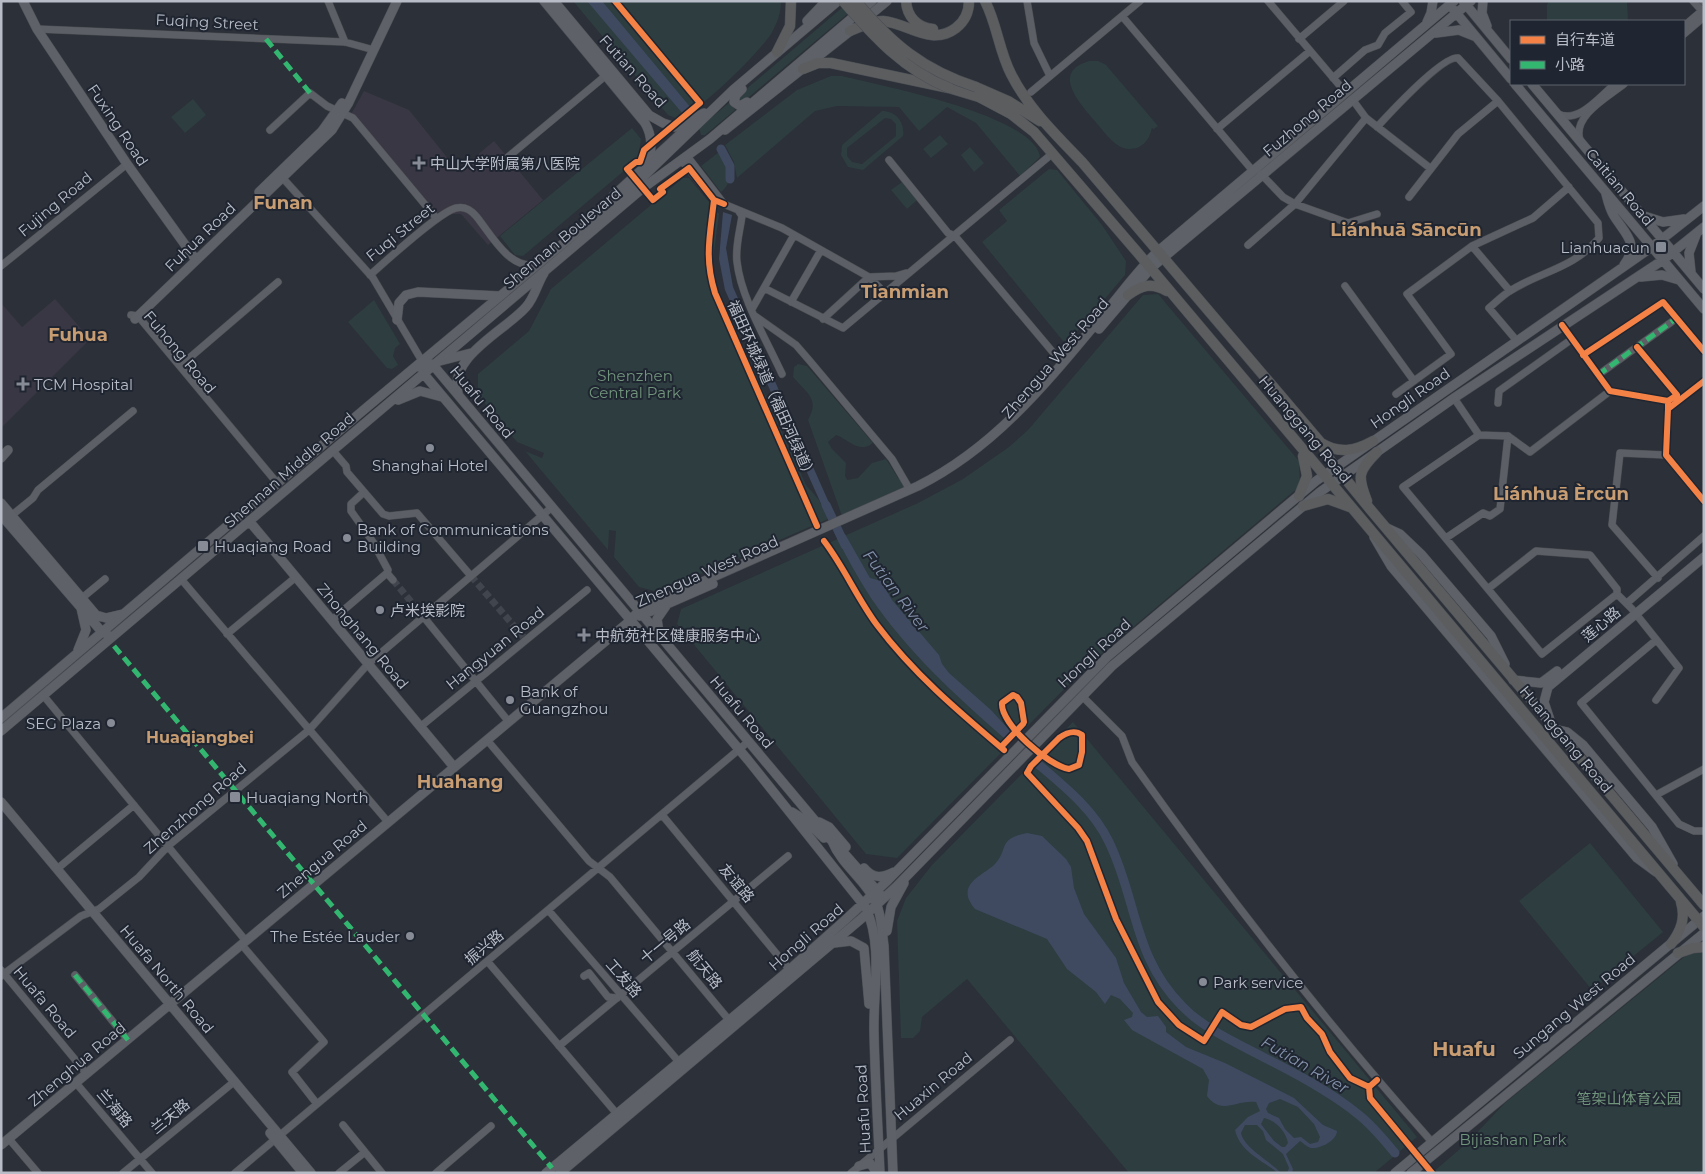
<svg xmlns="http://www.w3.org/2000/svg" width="1705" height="1174" font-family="Montserrat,'Noto Sans SC',sans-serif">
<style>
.medical{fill:#393743}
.green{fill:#2d3d40;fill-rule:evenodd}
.water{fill:#3f4a60;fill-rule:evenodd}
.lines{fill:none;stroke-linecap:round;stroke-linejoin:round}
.river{stroke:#3f4a60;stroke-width:9}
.minor-tunnel{stroke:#41454d;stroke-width:7;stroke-dasharray:7 3.5;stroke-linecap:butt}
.minor-casing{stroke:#484b50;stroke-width:8}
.major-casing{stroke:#4a4d54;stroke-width:10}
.highway-casing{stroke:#494c53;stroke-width:11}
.minor{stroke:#5c5f65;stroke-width:7}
.major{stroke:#5e6167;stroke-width:9}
.highway{stroke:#5b5d5f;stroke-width:10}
.highway-bridge-casing{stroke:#494c53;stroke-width:11;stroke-linecap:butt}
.highway-bridge{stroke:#5b5d5f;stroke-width:10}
.quiet{stroke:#33b770;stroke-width:5;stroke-dasharray:10 5;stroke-linecap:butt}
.cycleway-casing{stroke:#202631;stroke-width:9}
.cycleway{stroke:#f48246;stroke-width:6}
.poi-dot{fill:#868b95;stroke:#202631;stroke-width:2}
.labels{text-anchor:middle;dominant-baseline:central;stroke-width:4;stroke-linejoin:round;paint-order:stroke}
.street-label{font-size:15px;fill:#b7bcc7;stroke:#202631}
.poi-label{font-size:15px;fill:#b7bcc7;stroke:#202631;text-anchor:start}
.park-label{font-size:15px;fill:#71957c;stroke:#202631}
.water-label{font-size:16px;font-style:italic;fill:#8391aa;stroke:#202631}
.neighbourhood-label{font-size:16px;font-weight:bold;fill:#c89d71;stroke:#202631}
.quarter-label{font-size:18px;font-weight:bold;fill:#c89d71;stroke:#202631}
.district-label{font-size:20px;font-weight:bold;fill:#c89d71;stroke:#202631}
</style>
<rect width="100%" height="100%" fill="#2c3038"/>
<path class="medical" d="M364 91 409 110 458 171 494 141 543 200 488 245 461 214H450L437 224 349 118Z
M55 299 90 339 1 428V303L22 327Z"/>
<path class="green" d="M573 1H781C781 14 777 23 771 34 758 54 700 111 678 119L668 115Z
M850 1H863L743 102 739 103 738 96Z
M1549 1H1627L1628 21H1547V5Z
M1089 61H1098L1106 65 1158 126 1154 129 1152 128C1150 136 1147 143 1139 147 1118 156 1105 132 1093 119 1079 102 1051 72 1089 61Z
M831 76H842C878 85 1035 115 1040 157L1020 176 976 123 947 107 919 131 899 107 837 106 815 111 737 178 734 162 725 145 797 90Z
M193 99 206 115 185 133 171 117Z
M730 102 735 110 705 135H701L699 128Z
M882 111C896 111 905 122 903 136L863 170 848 167 841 155 842 145ZM885 118 891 119 896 124V136L862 164 852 162 847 156V148Z
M632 128 641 139 638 159 523 256 515 255 500 236Z
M940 135 948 144 931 158 923 149Z
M970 147 984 163 974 172 961 155Z
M719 152C727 166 736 180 721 192L701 166Z
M1049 169 1057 170 1102 225 1126 261 1125 275 1070 340 1063 341 982 242 1007 221 999 210Z
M683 178H689L719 214 711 275 806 485 819 500 828 519 659 592 639 587 614 557 616 531 609 530 608 550 525 451 542 458 544 453 517 442 478 395V374L529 331 551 289Z
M902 182 917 200 907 209 891 190Z
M1158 294 1299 461 1300 486 1088 665 897 858 866 854 677 624 681 609 918 503 963 479 1009 447 1028 430 1143 295Z
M374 300 400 344 395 348 393 356 398 365 392 369 387 368 348 322Z
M798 364 807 366 873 443C858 454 850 440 836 435L828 442 832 449 846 463 845 476 847 480 858 478 872 463 886 459 898 478 907 484 906 488 842 516 808 420C820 398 807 394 793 377L794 367Z
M1073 722 1417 1137 1374 1173H1129L967 979 922 1017 920 1031 913 1038H901L897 921 906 898 932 865Z
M1590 843 1663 932 1592 990 1519 901Z
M1704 949V1173H1432L1467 1143 1505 1103 1689 953Z"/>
<path class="water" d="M587 1H602L691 108 683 114Z
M723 212 732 215 726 248 733 287 834 514 827 517 725 290 719 259Z
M845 534 870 578 881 581 892 600 939 655 942 664 949 673 991 710 1011 732 1004 738C956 696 907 651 871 598 858 578 847 558 837 538Z
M1027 833 1042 836 1066 859 1071 867 1074 888 1084 914 1116 958 1124 983 1141 1012 1147 1017 1158 1016 1166 1027V1032L1186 1047 1225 1063 1294 1098 1323 1125 1337 1131C1337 1140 1321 1149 1311 1148 1307 1147 1303 1143 1300 1141L1286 1154 1293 1169 1292 1173H1287L1289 1168 1283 1154 1266 1140 1263 1131 1257 1125H1245L1241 1133C1244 1148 1270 1161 1281 1173H1278C1262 1160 1240 1152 1235 1130L1248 1117 1260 1111 1256 1102C1236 1099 1222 1116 1207 1096L1209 1080 1203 1069 1132 1030 1124 1020 1132 1017 1133 1013 1120 999 1111 995 1105 1004 1096 992 1067 969 1047 939 975 909C954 884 983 876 995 864 1009 849 997 839 1027 833ZM1280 1099 1298 1107 1314 1124 1320 1137 1318 1142 1310 1144 1301 1137 1294 1138 1285 1129 1279 1118 1268 1113 1266 1109 1269 1103ZM1264 1118C1275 1120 1286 1131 1288 1143L1285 1147H1282L1274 1141 1261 1124Z"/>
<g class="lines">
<path class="river" d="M721 149 730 166V179
M826 505 845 545
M1038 764C1064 786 1094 810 1109 842 1137 899 1133 957 1182 1006 1204 1029 1237 1043 1265 1058 1297 1074 1331 1092 1359 1115 1373 1126 1384 1140 1395 1153"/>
<path class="minor-tunnel" d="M471 576 526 640
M393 580 418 610"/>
<g class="minor-casing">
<path id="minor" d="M328 1 345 42
M1027 1 1034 43 1050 76
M1268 1 1346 93
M1693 1 1704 13
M1703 1 1704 2
M1122 16 1253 171
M1684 26 1704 9
M37 29 345 42 374 50
M1684 34 1704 17
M1299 39 1344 1
M1333 78 1365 50 1378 45 1385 33 1411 12 1402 1
M1031 92 1140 1
M1352 99 1366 118 1430 168
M1558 114C1579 124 1600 96 1615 84
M1377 127C1389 114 1443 55 1458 58L1498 101 1598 223 1599 238C1573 269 1541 271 1510 291 1503 295 1496 302 1489 308L1517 341
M1217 129 1310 51
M270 130 310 93 327 106 353 118 437 219
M1580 140C1572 116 1608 97 1624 84
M687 156 724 204
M508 157 610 72
M681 160 714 200 782 228 869 277 880 288 879 298
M889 160 948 233 955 236 1062 363
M1261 174 1283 197 1295 204 1348 223 1377 214
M280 175 373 278 422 361
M1409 197 1458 134 1498 101
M738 210 742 216C740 231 735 247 737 262 741 298 767 341 782 374
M1248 245 1295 204 1366 118
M1472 246 1510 291
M1 266 127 164
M370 275C386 261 439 212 456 208 464 206 471 210 476 216 491 234 510 272 538 264
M1345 286 1414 381
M764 288 843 328 1053 153
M791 302 821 250
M752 309 794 235
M131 315 138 316 278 484
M755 316 796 345 809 360 892 459 910 490
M823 319 869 277 896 276 906 273
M1562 325 1610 391 1668 401V409
M1637 347 1677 395 1668 401
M1583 355 1663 302 1704 351
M180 366 278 282
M1598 375 1677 318
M1704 381 1668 409 1666 455 1704 501
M1396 394 1451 354 1407 294 1472 246 1533 218 1569 187
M1454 398 1479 435
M1498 403 1499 391 1572 339
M1515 441 1508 436 1530 452 1610 391
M334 452 346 466 347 472 383 514 389 516 417 513 471 576
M11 516 33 498 38 490 133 411
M1446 538 1483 513 1490 516 1500 509 1508 436 1479 435 1403 487 1542 654 1617 594
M387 573 393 580
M1658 578 1612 525 1620 453 1666 455
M181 579 388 822
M1489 588 1536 551 1590 555 1617 589V594L1632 609 1679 668 1656 700
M82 598 105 579
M1627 603 1704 536
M418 610 509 722
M332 620 387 573 388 570 373 542 351 511V504L364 492
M227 634 296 577
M1655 641 1581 703 1679 824 1694 831H1704
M43 695 246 941
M1082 696 1122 736 1132 762C1226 894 1325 1022 1432 1142
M420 727 587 590
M487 740 589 861 610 877 729 1020
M1656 795 1704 769
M663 816 789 969
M57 869 134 805
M549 911 679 1062
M242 945 324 1042 292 1072 317 1104
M488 962 617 1114
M1 970 87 1074
M75 975 128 1040
M1 976 81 916 99 909 139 877 168 846 309 730 368 664 552 507
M584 976 589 973 608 997 617 998
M559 1046 788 856
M76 1083 152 1173
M343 1125 382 1173
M9 1139 38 1173
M123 1173 235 1081
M235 1173 749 741
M339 1173 365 1152
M436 1173 491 1126
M851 1173 1010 1040"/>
</g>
<g class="major-casing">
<path id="major" d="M23 1 37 29 127 164 196 260
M544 1 645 123C652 135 653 150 647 163
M554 1 649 115 663 123 675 127 704 113
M1463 1 1511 59
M1483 1 1482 13 1487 26
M1453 9 1511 79
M864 20 887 1
M807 21 826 1
M1427 22 1431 13 1433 1
M1436 33 1459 30 1474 36
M1515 84 1704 309
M1532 84 1704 289
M742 89 736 95 734 102 740 106 747 102
M725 130 854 28
M259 192 322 131 342 103
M1606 194C1608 202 1610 210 1614 216 1625 234 1640 243 1624 265
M612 197 689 126
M1644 216 1663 222 1684 219
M1691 272 1689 253 1696 235
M1641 277 1662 275 1679 280
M135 319 332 130 348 104 397 1
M397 320 399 303 406 295 418 292 500 296
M1099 329 1151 268 1471 1
M440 361 471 353
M429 363 433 365 832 841C842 866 866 880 876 903 882 916 882 932 884 946L893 1173
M423 369V373L748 760 866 908C883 946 873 992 874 1032 875 1079 878 1126 880 1173
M458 393C448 357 506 330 526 307 535 297 537 284 544 273
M398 400 420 391 442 397
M1 458 8 450
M1 503 96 615 106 618 123 614
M1 515 102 632 107 634
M250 522 454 767
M1387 528 1400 534 1421 554 1491 636 1505 664
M1374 537 1391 566 1637 858 1656 872
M640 616 713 584
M659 632 657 619 666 606
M78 650 86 630 81 608
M1513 680 1541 683 1557 671
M1 718 366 408 644 176 733 90 838 1
M1551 723 1544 702 1548 687 1704 557
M1554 729 1567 732 1583 745 1652 827 1673 864
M1 731 643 188 710 139 872 1
M1 802 311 1173
M792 812 805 820 824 838
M819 822 829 827 846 847
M836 844 880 894
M864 868C873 879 882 878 894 872
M887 931 891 907 904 883
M834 943 851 941 864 948 869 1004
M270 1133 303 1173
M1 1145 631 620 639 610 918 486C996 447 1048 381 1103 315 1121 294 1137 271 1157 252L1454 1
M859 1166 870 1163 877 1173
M546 1173 781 977 844 921 887 881 1107 657 1316 481 1652 247 1704 206
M560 1173 861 919 897 886 1112 666 1320 492 1454 398 1663 260 1704 227
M1395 1173 1704 916
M1411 1173 1704 933"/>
</g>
<g class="highway-casing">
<path id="highway" d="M906 1C907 17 918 28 933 29
M985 1C997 24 999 51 1011 74 1028 108 1056 135 1082 162L1321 443 1330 460 1370 509 1704 905
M850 31C860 27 871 21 883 21 908 23 931 47 956 28 965 21 969 12 969 1
M777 52 790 26 791 1
M803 69 818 63H831L949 88 979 97 1011 114 1034 132 1138 253 1704 927
M976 87 1008 101 1040 121
M1128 295C1142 285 1152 282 1167 291
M1321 443C1339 454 1355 451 1373 441
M1299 496 1307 476 1303 456 1305 453
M1367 501C1357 476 1358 471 1377 452
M1303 506 1328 499 1350 507
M1671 944C1681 931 1686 918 1681 902
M1678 953 1693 948 1704 947"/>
</g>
<use href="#minor" class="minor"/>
<use href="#major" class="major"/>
<use href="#highway" class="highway"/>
<g class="highway-bridge-casing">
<path id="highway-bridge" d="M843 1C874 37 904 70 949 88
M856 1C892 44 923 70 976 87"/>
</g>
<use href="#highway-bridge" class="highway-bridge"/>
<path class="quiet" d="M266 39 310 93
M1598 375 1677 318
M114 646 552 1168
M75 975 128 1040"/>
<g class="cycleway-casing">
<path id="cycleway" d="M615 1 700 103 644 150 640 162H636L627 169 653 200 663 192 660 189 689 168 714 200 724 204
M714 200C710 236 704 257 715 293L817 526
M1562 325 1610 391 1668 401V409
M1637 347 1677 395 1668 401
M1583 355 1663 302 1704 351
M1704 381 1668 409 1666 455 1704 501
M824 541C844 567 857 598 877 625 913 673 958 711 1004 750
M1001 747 1023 724 1024 722 1021 703 1017 697 1013 695 1002 703C1000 724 1049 766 1069 769L1079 765 1082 752V735C1074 729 1066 733 1059 738L1031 766 1027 773 1078 828 1087 841 1116 919 1158 1002 1179 1025 1204 1041 1222 1012 1241 1025 1251 1027 1285 1009 1301 1007 1307 1018 1322 1034 1330 1052 1350 1078 1369 1087
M1377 1080 1369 1087 1370 1098 1432 1173"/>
</g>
<use href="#cycleway" class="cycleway"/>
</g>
<g class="poi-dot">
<path d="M416.5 155.5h5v5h5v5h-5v5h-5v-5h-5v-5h5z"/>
<rect x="1655" y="241" width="12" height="12" rx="2.5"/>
<path d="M20.5 376.5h5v5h5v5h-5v5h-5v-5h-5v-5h5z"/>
<circle cx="430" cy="448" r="5"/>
<circle cx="347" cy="538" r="5"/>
<rect x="197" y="540" width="12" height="12" rx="2.5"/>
<circle cx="380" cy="610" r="5"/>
<path d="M581.5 627.5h5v5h5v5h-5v5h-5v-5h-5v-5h5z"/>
<circle cx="510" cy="700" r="5"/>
<circle cx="111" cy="723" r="5"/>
<rect x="229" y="791" width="12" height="12" rx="2.5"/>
<circle cx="410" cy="936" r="5"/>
<circle cx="1203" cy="982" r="5"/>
</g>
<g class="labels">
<g class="street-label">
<text transform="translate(207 22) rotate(3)">Fuqing Street</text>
<text transform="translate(633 71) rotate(48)">Futian Road</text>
<text transform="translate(1307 118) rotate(-40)">Fuzhong Road</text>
<text transform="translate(118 125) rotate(56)">Fuxing Road</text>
<text transform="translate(1620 187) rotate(50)">Caitian Road</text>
<text transform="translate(55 204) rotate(-40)">Fujing Road</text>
<text transform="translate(400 232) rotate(-39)">Fuqi Street</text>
<text transform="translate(200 237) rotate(-44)">Fuhua Road</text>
<text transform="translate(562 238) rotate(-40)">Shennan Boulevard</text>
<text transform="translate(180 352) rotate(50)">Fuhong Road</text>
<text transform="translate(1055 358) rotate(-49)">Zhengua West Road</text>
<text transform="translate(772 390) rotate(66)">福田环城绿道（福田河绿道）</text>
<text transform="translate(1410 398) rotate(-35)">Hongli Road</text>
<text transform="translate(482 402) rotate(50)">Huafu Road</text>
<text transform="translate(1305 429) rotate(50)">Huanggang Road</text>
<text transform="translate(289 470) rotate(-41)">Shennan Middle Road</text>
<text transform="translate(707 571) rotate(-24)">Zhengua West Road</text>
<text transform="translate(1601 624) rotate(-40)">莲心路</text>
<text transform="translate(363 636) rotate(50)">Zhonghang Road</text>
<text transform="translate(495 648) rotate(-39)">Hangyuan Road</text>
<text transform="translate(1094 653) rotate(-43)">Hongli Road</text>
<text transform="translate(742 712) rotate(50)">Huafu Road</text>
<text transform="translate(1566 739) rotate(50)">Huanggang Road</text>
<text transform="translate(195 808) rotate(-41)">Zhenzhong Road</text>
<text transform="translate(322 859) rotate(-40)">Zhengua Road</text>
<text transform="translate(737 883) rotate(50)">友谊路</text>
<text transform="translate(806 937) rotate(-41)">Hongli Road</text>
<text transform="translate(665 941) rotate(-40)">十一号路</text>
<text transform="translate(484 947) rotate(-40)">振兴路</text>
<text transform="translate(705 969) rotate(51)">航天路</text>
<text transform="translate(624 978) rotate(49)">工发路</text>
<text transform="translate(167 979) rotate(50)">Huafa North Road</text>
<text transform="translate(45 1002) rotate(50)">Huafa Road</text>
<text transform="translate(1574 1006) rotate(-40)">Sungang West Road</text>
<text transform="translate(77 1064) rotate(-40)">Zhenghua Road</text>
<text transform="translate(933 1086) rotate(-40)">Huaxin Road</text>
<text transform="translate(115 1108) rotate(50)">兰海路</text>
<text transform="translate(863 1109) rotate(-93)">Huafu Road</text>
<text transform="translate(170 1116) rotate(-39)">兰天路</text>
</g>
<g class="poi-label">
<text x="430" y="163">中山大学附属第八医院</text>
<text x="1650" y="247" text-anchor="end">Lianhuacun</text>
<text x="34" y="384">TCM Hospital</text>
<text x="430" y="465" text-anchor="middle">Shanghai Hotel</text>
<text x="357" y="529">Bank of Communications<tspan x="357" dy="17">Building</tspan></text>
<text x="214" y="546">Huaqiang Road</text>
<text x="390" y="610">卢米埃影院</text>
<text x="595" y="635">中航苑社区健康服务中心</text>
<text x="520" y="691">Bank of<tspan x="520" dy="17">Guangzhou</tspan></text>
<text x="101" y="723" text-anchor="end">SEG Plaza</text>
<text x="246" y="797">Huaqiang North</text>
<text x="400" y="936" text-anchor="end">The Estée Lauder</text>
<text x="1213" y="982">Park service</text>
</g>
<g class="park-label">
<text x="635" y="375">Shenzhen<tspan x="635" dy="17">Central Park</tspan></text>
<text x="1629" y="1098">笔架山体育公园</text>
<text x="1513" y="1139">Bijiashan Park</text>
</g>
<g class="water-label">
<text transform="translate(896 591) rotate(53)">Futian River</text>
<text transform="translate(1305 1065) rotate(30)">Futian River</text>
</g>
<g class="neighbourhood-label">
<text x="200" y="737">Huaqiangbei</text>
</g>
<g class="quarter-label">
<text x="283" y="203">Funan</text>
<text x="1406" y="230">Liánhuā Sāncūn</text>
<text x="905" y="292">Tianmian</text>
<text x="78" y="335">Fuhua</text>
<text x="1561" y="494">Liánhuā Èrcūn</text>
<text x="460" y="782">Huahang</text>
</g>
<g class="district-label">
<text x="1464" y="1049">Huafu</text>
</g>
</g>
<rect width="1705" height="1174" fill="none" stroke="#b7bcc7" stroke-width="5"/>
<rect x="1510" y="20" width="175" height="65" fill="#202631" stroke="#5c626d"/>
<rect x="1520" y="36" width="25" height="8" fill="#f48246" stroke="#5c626d"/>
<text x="1555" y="45" font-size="15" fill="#b7bcc7">自行车道</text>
<rect x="1520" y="61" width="25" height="8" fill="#33b770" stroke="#5c626d"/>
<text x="1555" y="70" font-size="15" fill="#b7bcc7">小路</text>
</svg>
